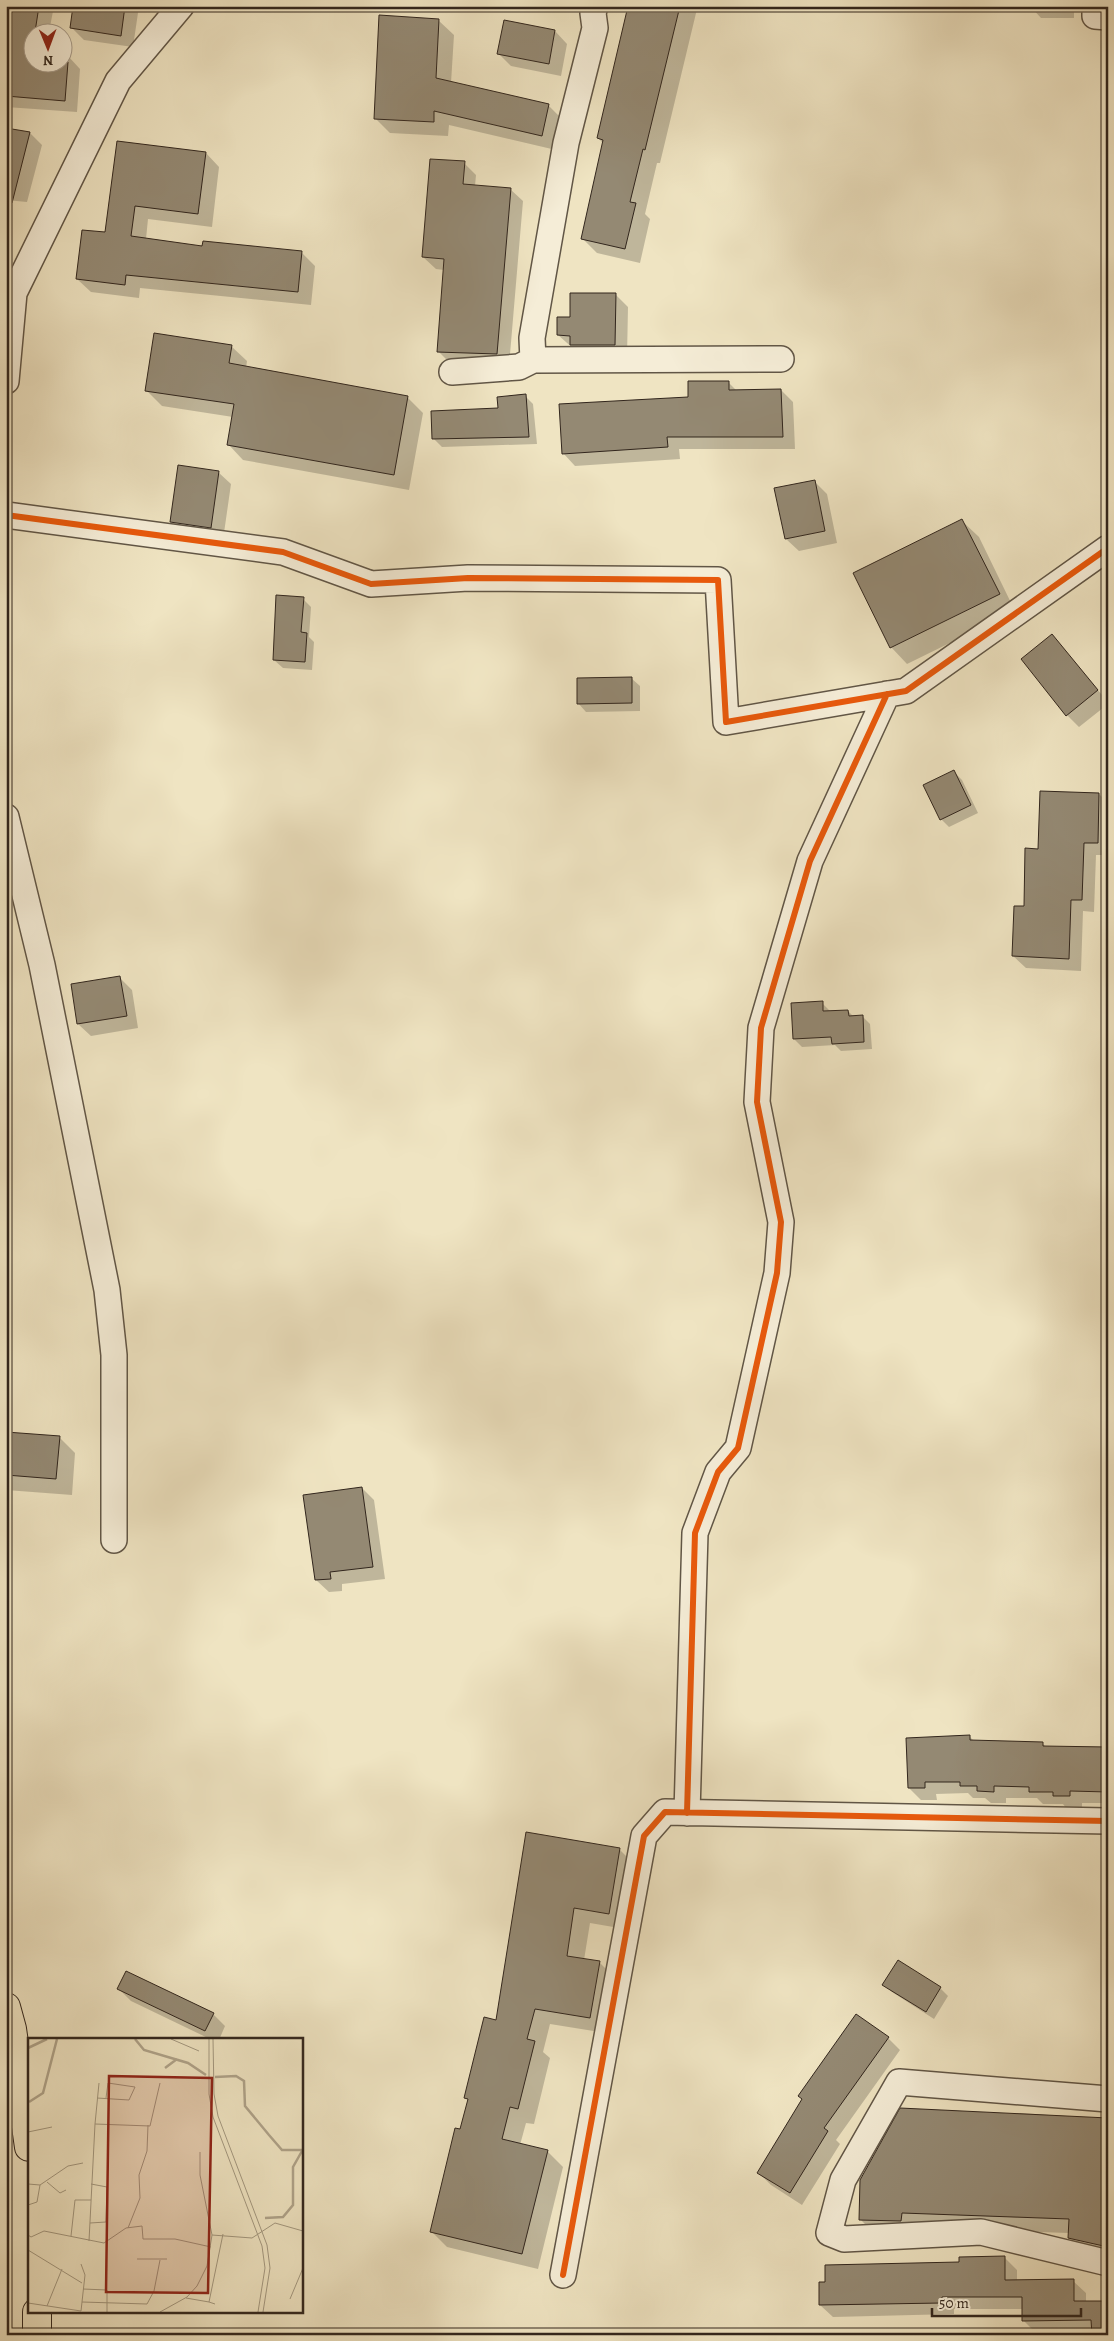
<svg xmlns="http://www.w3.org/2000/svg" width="1114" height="2341" font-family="Alegreya,serif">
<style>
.shadow{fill:#0003}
.building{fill:#948973;stroke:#32261d}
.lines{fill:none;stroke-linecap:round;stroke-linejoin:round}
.minor-casing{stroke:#615646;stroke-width:28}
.highway-casing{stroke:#32261d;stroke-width:30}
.minor{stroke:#f5edd7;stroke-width:25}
.highway{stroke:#efe4c2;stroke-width:28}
.cycleway-casing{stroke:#f5edd7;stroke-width:9}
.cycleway{stroke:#e8590c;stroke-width:6}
.inset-river{fill:none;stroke:#afa38a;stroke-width:2.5}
.inset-road{fill:none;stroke:#a39880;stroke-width:1}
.view{fill:#8f2418;fill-opacity:0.15;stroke:#8f2418;stroke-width:2.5}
.inset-edge{fill:none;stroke:#32261d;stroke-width:2.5}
</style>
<rect width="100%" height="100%" fill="#efe4c2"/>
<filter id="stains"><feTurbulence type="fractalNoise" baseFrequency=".004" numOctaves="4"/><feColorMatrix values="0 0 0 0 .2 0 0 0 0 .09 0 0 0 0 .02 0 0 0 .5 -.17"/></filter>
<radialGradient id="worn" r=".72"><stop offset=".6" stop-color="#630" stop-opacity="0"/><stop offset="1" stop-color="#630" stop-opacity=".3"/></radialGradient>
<path class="shadow" d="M6 6H54L49 32H32V62H62V56H68L80 69 77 112 6 107Z
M75 6H139L133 47 84 40 71 27Z
M630 6H700L699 9H697L660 163H657L645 214 650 219 640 263 597 253 583 239 603 143 598 138Z
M1030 6H1074V18H1041Z
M438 20 454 35 451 83 548 105 563 120 556 150 449 125 448 136 390 133 375 118Z
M555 31 567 44 561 76 511 66 499 54Z
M30 133 42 145 27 202 6 200Z
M118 142 206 153 219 167 212 227 148 219 146 239 203 247 301 252 315 266 311 305 140 288 139 298 91 292 77 279 106 234Z
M464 163 476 175 475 186 510 189 523 201 509 366 451 364 438 351 444 270 436 269 423 257Z
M616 295 628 307 627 357H583L558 335 571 318Z
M231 346 247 361 246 368 408 398 423 413 409 490 243 460 228 444 233 417 162 406 146 390Z
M728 382 737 391 781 390 793 402 795 449H679L680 459 575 466 563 453Z
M525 396 533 404 537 444 442 447 433 438Z
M218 472 231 484 223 540 184 534 172 522Z
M814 481 827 494 837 543 799 551 786 539Z
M962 521 979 537 1015 611 907 664 891 647Z
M303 599 311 607 309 637 314 642 312 670 283 668 274 660Z
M1052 636 1108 702V704L1079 727 1067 715Z
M631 678 640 686V711L586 712 578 703Z
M954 772 962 780 978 813 949 827 941 819Z
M1099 794 1108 803V855H1096L1094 912 1083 911 1081 971 1026 968 1013 956 1039 850Z
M120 978 132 990 138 1028 91 1036 78 1024Z
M822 1003 831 1012 848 1011 854 1017 862 1016 870 1024 872 1049 841 1051 835 1045 802 1047 794 1039Z
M6 1433 59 1437 75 1453 72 1495 6 1490Z
M362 1488 374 1500 385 1579 342 1584V1591L329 1592 316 1580Z
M970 1737 975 1742 1042 1743 1046 1747 1108 1748V1803H1082V1808H1066L1063 1804H1043L1037 1798H1006V1803H991L985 1798H973L968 1793 936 1794 937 1800H921L909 1788Z
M527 1834 619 1849 635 1865 625 1929 590 1923 584 1960 599 1962 615 1978 606 2033 550 2024 543 2052 550 2058 534 2124 526 2123 520 2145 547 2151 563 2167 538 2269 447 2247 431 2231 469 2101 465 2097 497 2022Z
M884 1984 940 1988 948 1996 934 2019 892 1992Z
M119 1989 213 2014 225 2026 219 2040H212L131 2001Z
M888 2038 900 2050 836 2140 840 2144 802 2205 771 2185 758 2172Z
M1020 2113 1108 2119V2259L1084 2253 1069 2238V2233L916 2228 875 2234 860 2219 1020 2117Z
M1004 2257 1017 2270V2281H1073L1086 2293V2303L1108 2302 1093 2332 1036 2333 1023 2320V2309H954V2314L833 2317 820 2305 960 2263Z"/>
<path class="building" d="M6 6H39L35 32H32V62H68L65 101 6 96Z
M73 6H125L121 36 70 28Z
M628 6H680L645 150 643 149 630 202 636 203 625 249 581 239 603 140 597 138Z
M379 15 439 19 436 78 549 104 542 136 434 111V122L374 119Z
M504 20 555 30 549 64 497 54Z
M6 128 30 132 12 203 6 202Z
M117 141 206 152 198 214 135 206 131 236 202 246 203 241 302 251 298 292 126 275 125 285 76 279 82 230 105 232Z
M430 159 465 161 463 184 511 188 497 354 437 352 444 259 422 257Z
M570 293H616L615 345H570V336L557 335V317H570Z
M154 333 232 345 229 363 408 396 394 475 227 445 234 404 145 391Z
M688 381H729V390L781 389 783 437H667L668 447 562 454 559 404 688 397Z
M526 394 529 437 432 439 431 411 498 408 497 397Z
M178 465 219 471 211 528 170 522Z
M815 480 825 531 785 539 774 488Z
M962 519 1000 594 890 648 853 573Z
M276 595 304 597 301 632 307 633 305 662 273 660Z
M1052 634 1098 690 1066 716 1021 659Z
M632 677V703L577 704V678Z
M954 770 971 805 940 820 923 785Z
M1040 791 1099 793 1098 843H1084L1082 900H1071L1069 959 1012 956 1014 906H1024L1025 848 1038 849Z
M120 976 127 1016 77 1024 71 984Z
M823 1001V1011L848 1010 849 1016 863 1015 864 1042 832 1044 831 1037 793 1039 791 1003Z
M6 1432 60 1436 56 1479 6 1475Z
M362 1487 373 1567 330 1572 331 1579 315 1580 303 1495Z
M970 1735V1740L1043 1742V1746L1108 1747V1792L1070 1791V1796H1053V1792H1029V1787L994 1786V1792L977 1791V1786H960V1782H925V1788H908L906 1738Z
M526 1832 620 1848 609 1914 574 1908 567 1956 600 1961 590 2018 535 2009 527 2039 535 2041 518 2109 510 2107 502 2139 548 2150 522 2254 430 2232 455 2128 460 2129 468 2099 464 2098 484 2017 496 2020Z
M898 1960 941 1987 926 2012 882 1985Z
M126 1971 214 2013 205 2031 117 1989Z
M856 2014 889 2037 824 2128 828 2131 790 2193 757 2173 802 2099 798 2096Z
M900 2108 1108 2118V2247L1068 2238 1069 2219 902 2213 901 2221 859 2220 860 2180Z
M1005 2256V2280L1074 2279V2301H1108V2335H1092L1091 2320 1022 2321V2297H942V2303L819 2305V2282H825V2265L959 2262V2257Z"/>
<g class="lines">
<g class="minor-casing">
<path id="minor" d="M1095 6V16L1108 17
M533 360 532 338 566 143 595 28 593 13 595 6
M452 372 519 367 533 360 781 359
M6 381 14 293 118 81 181 6
M6 515 283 552 371 584 468 578 718 580 726 722 906 691 1108 548
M6 817 42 965 107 1290 114 1355V1540
M687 1813 695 1533 718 1472 738 1448 777 1273 781 1222 757 1102 761 1028 810 861 887 694
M1108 2099 899 2082 843 2180 829 2233 844 2239 981 2232 1108 2263
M563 2275 644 1836 665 1812 1108 1821"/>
</g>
<g class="highway-casing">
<path id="highway" d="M6 2007 12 2029 29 2147
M37 2312V2335"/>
</g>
<use href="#minor" class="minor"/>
<use href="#highway" class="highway"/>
<g class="cycleway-casing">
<path id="cycleway" d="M6 515 283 552 371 584 468 578 718 580 726 722 906 691 1108 548
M687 1813 695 1533 718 1472 738 1448 777 1273 781 1222 757 1102 761 1028 810 861 887 694
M563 2275 644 1836 665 1812 1108 1821"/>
</g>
<use href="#cycleway" class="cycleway"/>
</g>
<g transform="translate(28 2038)">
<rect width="275" height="275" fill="#efe4c2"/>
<path class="inset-river" d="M107 1 116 12 160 25 178 37M0 10 19 1M137 30 149 21M187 39 208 38 216 43 217 68 241 97 254 112H275M1 64 15 55 29 1M237 180 255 179 265 167V129L274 113"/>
<path class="inset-road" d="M143 1 171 13M181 1V56L185 79 234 208 237 230 230 274M185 1 186 56 190 78 239 207 242 230 235 274M69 60 101 62 107 49 80 45 78 60M67 86 71 45M0 94 24 89M172 114V137L184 197M19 144 32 155 38 152M0 146 12 147 40 128 55 125M0 167 9 164 12 147M62 185 78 184 79 149 63 146M100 190 112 160 111 137 119 113 120 87M0 197 3 199 16 193 76 205 98 190 114 188 115 201H147L183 209M43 198 47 162H63M61 203 67 86 122 88 132 45M0 212 54 245M109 221H139M55 251 79 252V274M158 260 181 264M262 261 275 230M54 264 119 266 126 253 132 222M0 265 53 273 57 237 53 226M187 266 181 264 195 196M19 268 34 231M132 274 159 259 169 248 179 228 184 197 224 200 247 185 275 193"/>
<path class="view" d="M81 38 184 40 180 255 78 254Z"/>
<rect width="275" height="275" class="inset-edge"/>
</g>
<rect width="1114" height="2341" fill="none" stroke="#efe4c2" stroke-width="25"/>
<rect x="8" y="8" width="1099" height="2326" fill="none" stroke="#32261d" stroke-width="2.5"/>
<rect x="12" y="12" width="1089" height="2316" fill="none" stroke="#32261d"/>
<g transform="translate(48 48) rotate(179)"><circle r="24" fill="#f5edd7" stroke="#a79d8d"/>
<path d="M0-4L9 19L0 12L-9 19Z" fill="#8f2418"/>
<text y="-8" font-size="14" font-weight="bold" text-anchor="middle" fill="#32261d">N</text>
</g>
<path d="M932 2308v8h149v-8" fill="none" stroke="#32261d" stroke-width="2.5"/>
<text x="939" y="2308" font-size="15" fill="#32261d" stroke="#f5edd7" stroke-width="4" paint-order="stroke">50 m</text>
<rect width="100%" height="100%" filter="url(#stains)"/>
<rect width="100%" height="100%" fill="url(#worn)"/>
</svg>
